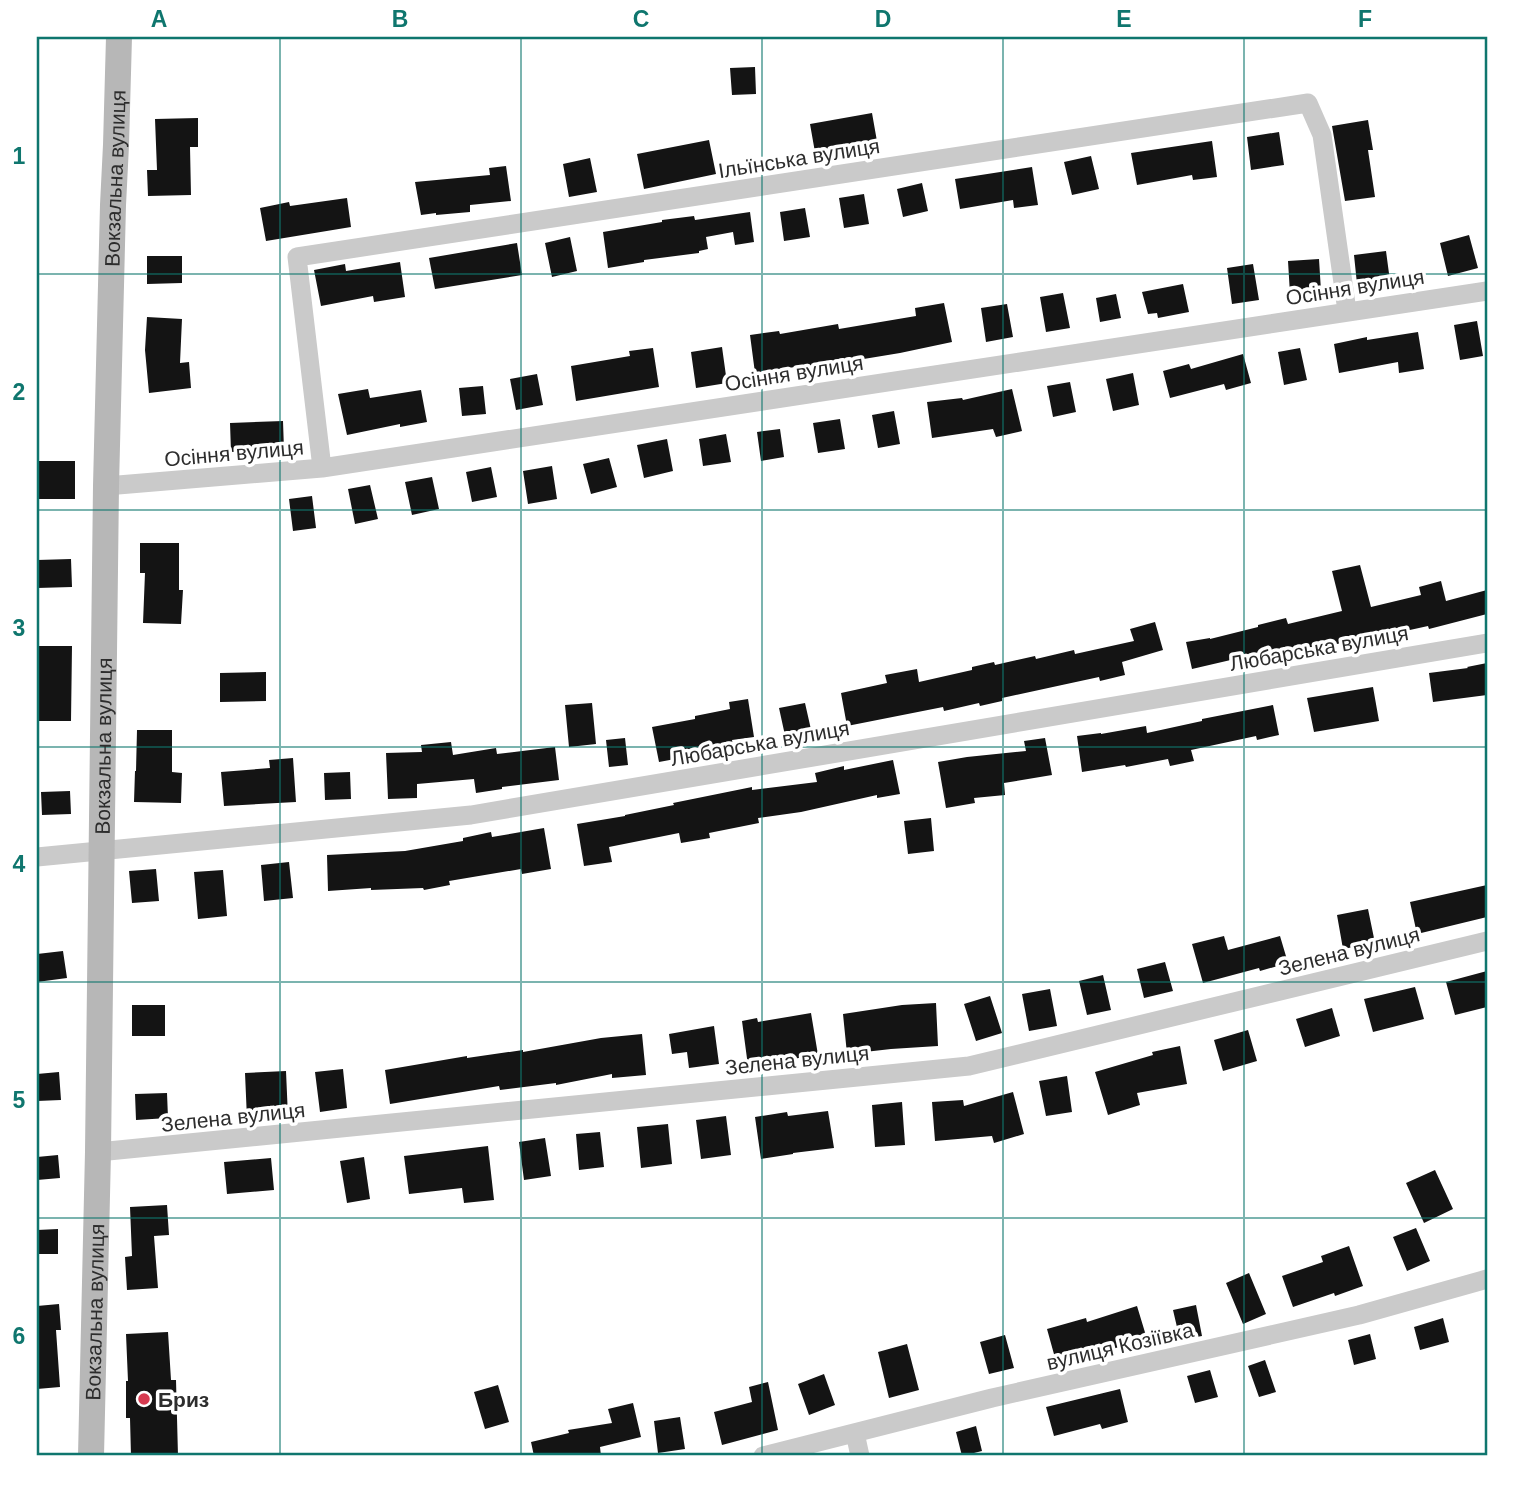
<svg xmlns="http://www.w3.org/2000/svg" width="1524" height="1493" font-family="Helvetica,sans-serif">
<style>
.building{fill:#141414}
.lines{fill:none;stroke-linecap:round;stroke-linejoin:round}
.street{stroke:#cacaca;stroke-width:19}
.secondary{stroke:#b7b7b7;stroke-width:26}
.grid{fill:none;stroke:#0f766e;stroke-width:2;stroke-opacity:0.55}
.poi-dot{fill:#d73b51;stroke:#fff;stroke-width:2.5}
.labels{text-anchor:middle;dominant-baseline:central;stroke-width:7;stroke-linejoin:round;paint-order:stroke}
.street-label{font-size:21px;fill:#2d2d2d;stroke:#fff}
.poi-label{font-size:21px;font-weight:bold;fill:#2d2d2d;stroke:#fff;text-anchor:start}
.neatline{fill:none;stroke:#0f766e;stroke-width:2.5}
.grid-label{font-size:23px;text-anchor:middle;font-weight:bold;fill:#0f766e}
</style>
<rect width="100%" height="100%" fill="#fff"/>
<path class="building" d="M755 67 756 94 732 95 730 68Z
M872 113 878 147 816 158 810 124Z
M198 118V147H190L191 195 148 196 147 170H157L155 119Z
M1368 120 1373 150H1368L1375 197 1345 201 1332 126Z
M1279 132 1284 165 1251 170 1247 137Z
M709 140 716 174 644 189 637 154Z
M1212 141 1217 177 1193 180 1192 175 1137 185 1131 153Z
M1091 156 1099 189 1072 195 1064 162Z
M590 158 597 192 569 197 563 164Z
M506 166 511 201 470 205V212L436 215V213L421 215 415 182 490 175 489 168Z
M1032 167 1038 205 1014 208 1013 200 960 209 955 179Z
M922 183 928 211 903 217 897 189Z
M864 194 869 224 844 228 839 198Z
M347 198 351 227 266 241 260 208 289 202 290 206Z
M805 208 810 237 784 241 780 212Z
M750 212 754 242 735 245 733 232 706 237 708 249 699 251V253L644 260V262L608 268 603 232 662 222V220L694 216 695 220Z
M1469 235 1478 268 1448 276 1440 243Z
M570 237 577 271 552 277 545 243Z
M517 243 522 275 435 289 429 258Z
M1386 251 1390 281 1357 284 1354 255Z
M147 256H182V283L147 284Z
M1319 259 1321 291 1290 294 1288 261Z
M400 262 405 297 374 302 373 296 321 306 314 270 345 264 346 271Z
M1253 264 1259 300 1232 304 1227 268Z
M1183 284 1189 312 1158 318 1157 313 1148 314 1142 292Z
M1063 293 1070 328 1046 332 1040 297Z
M1116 294 1121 318 1100 322 1096 298Z
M944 303 952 342 900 353 809 368 808 365 755 373 750 335 779 331 780 334 838 324 839 329 916 316 915 308Z
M1007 304 1013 337 986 342 981 308Z
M147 317 182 319 180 363 189 362 191 388 149 393 145 350Z
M1477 321 1483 356 1460 360 1454 325Z
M1418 332 1424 369 1399 373 1398 362 1339 373 1334 344 1367 337V340Z
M722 347 727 383 696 388 691 352Z
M653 348 659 387 576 401 571 366 630 356 629 351Z
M1300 348 1307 380 1284 385 1278 352Z
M1243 354 1251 383 1226 390 1224 384 1170 398 1163 371 1189 364 1191 369Z
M1133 373 1139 405 1113 411 1106 379Z
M537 374 543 405 516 410 510 379Z
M1070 382 1076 412 1053 417 1047 386Z
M483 386 486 414 462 416 459 388Z
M368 389 370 398 421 390 427 422 400 427V424L347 435 338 394Z
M1012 389 1022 431 996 437 993 429 932 438 927 402 962 398 963 400Z
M894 411 900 444 878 448 872 415Z
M840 419 845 449 818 453 813 423Z
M283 421 284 450 231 452 230 423Z
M780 429 784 457 761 461 757 432Z
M726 434 731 462 703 466 699 439Z
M667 439 673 471 644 478 637 445Z
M609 458 617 487 591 494 583 464Z
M37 461H75V499H37Z
M552 466 557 499 528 504 523 471Z
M491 467 497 497 472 502 466 472Z
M432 477 439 509 412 515 405 482Z
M370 485 378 519 355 524 348 489Z
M312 496 316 528 293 531 289 499Z
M140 543H179V590H183L181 624 143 623 145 573H140Z
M71 559 72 587 37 588V560Z
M1360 565 1371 607 1421 595 1419 587 1441 581 1446 601 1487 590V614L1429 629 1428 626 1378 637 1379 641 1351 648 1349 641 1309 651 1308 645 1266 656 1265 652 1192 669 1186 642 1210 638V639L1258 627V625L1286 618 1288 624 1342 611 1332 571Z
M1155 622 1163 650 1122 662 1125 675 1100 681 1099 677 1062 685 1002 698V701L980 706 979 703 944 711 943 707 847 726 841 693 887 683 885 675 917 669 919 682 972 670V667L994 662 995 665 1035 656 1036 659 1074 650 1075 654 1134 641 1130 629Z
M38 646H72L71 721H38Z
M1487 663V695L1433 702 1429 673 1468 668 1467 667Z
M266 672V701L220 702V673Z
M1373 687 1379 721 1314 732 1307 698Z
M748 699 754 737 732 740 735 756 704 762 702 754 659 762 652 727 695 719V716L730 709 729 702Z
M592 703 596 744 569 747 565 705Z
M805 703 812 734 786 740 779 708Z
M1273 705 1279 735 1257 740 1256 736 1191 750 1194 761 1170 766 1168 759 1126 767 1125 765 1082 772 1077 736 1101 733V734L1146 726 1147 733 1202 721V719Z
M137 730H172V772L182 773 181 803 134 802 135 771H136Z
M625 738 628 765 609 767 606 740Z
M1045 738 1052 775 1004 783 1005 795 974 798 975 803 946 808 938 762 967 757 1026 751 1024 741Z
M451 742 453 755 496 748 497 754 555 747 559 780 502 787V789L476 793 474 779 417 784V798L388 799 386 753 422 752 421 745Z
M293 758 296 802 224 806 221 772 270 768 269 760Z
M893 760 900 794 877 798V795L801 812 758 818 759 823 709 833 710 838 681 843 679 833 609 847 612 862 584 866 577 824 625 816V815L674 805 673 803 752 787V790L817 782 815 773 844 766V770Z
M350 772 351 799 325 800 324 773Z
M70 791 71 814 42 815 41 792Z
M931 818 934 851 908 854 904 821Z
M544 828 551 869 522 874 521 869 449 881 450 885 424 890 423 888 371 890V888L328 891 327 855 405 851 463 841V838L491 832 492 837Z
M289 862 293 898 264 901 261 865Z
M156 869 159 901 132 903 129 871Z
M223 870 227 916 198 919 194 872Z
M1487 885V917L1417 934 1410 902Z
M1368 909 1375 943 1343 949 1337 915Z
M1224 936 1228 950 1280 936 1288 963 1260 971 1259 968 1203 983 1192 944Z
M63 951 67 978 37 982V954Z
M1165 962 1173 991 1144 998 1137 969Z
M1487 971V1007L1455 1015 1446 982Z
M1103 975 1111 1010 1087 1015 1079 981Z
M1415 987 1424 1019 1373 1032 1364 999Z
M1050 989 1057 1026 1029 1031 1022 994Z
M990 996 1002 1033 976 1041 964 1004Z
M936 1003 938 1046 891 1049 847 1054 843 1014 902 1005Z
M132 1005H165V1036H132Z
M1332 1008 1340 1036 1305 1047 1296 1019Z
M811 1013 818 1055 748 1066 742 1021 757 1018 758 1022Z
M714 1026 719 1064 689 1068 687 1052 672 1054 669 1034Z
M1248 1030 1257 1061 1223 1071 1214 1040Z
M642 1034 646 1075 612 1078V1074L556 1085V1083L500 1090 499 1086 390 1104 385 1070 467 1056V1058L523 1050V1052L601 1038Z
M1180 1046 1187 1084 1137 1093 1140 1105 1108 1115 1095 1072 1153 1055 1152 1052Z
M343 1069 347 1108 320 1112 315 1072Z
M286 1071 288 1117 247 1119 245 1073Z
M59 1072 61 1100 37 1101V1074Z
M1067 1076 1072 1112 1046 1116 1039 1081Z
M1013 1092 1024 1134 994 1143 992 1136 935 1141 932 1102 963 1100 964 1106Z
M167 1093 168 1118 136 1120 135 1094Z
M902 1102 905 1145 875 1147 872 1105Z
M828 1111 834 1148 793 1153V1154L761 1159 755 1117 787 1112 788 1116Z
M726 1116 731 1155 701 1159 696 1120Z
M668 1124 672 1164 641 1168 637 1127Z
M600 1132 604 1167 579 1170 576 1134Z
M545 1138 551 1176 524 1180 519 1142Z
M488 1146 494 1200 464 1203 462 1188 409 1194 404 1156Z
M58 1155 60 1178 37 1180V1157Z
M364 1157 370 1199 347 1203 340 1161Z
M271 1158 274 1190 227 1194 224 1162Z
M1435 1170 1453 1209 1424 1223 1406 1183Z
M167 1205 169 1235 154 1236 158 1288 127 1290 125 1257 132 1256 130 1207Z
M1416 1228 1430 1261 1407 1271 1393 1237Z
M58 1229V1254H37V1230Z
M1349 1246 1363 1286 1335 1296 1334 1293 1293 1307 1282 1276 1323 1262 1321 1256Z
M1249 1273 1266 1314 1243 1324 1226 1283Z
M59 1304 61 1330H56L60 1387 37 1389V1306Z
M1196 1305 1202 1336 1180 1340 1173 1310Z
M1137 1306 1147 1339 1057 1365 1047 1329 1086 1318 1087 1322Z
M1443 1318 1449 1342 1420 1350 1414 1327Z
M168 1332 171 1380H176L178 1456H131L130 1418H126V1381H128L126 1334Z
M1370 1334 1376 1359 1354 1365 1348 1340Z
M1005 1335 1014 1368 989 1374 980 1342Z
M907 1344 919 1390 889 1398 878 1352Z
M1265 1360 1276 1392 1259 1397 1248 1366Z
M1210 1370 1218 1397 1195 1403 1187 1376Z
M824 1374 835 1405 809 1415 798 1384Z
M768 1382 778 1430 722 1445 714 1412 752 1402 749 1387Z
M498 1385 509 1422 485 1429 474 1392Z
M1120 1389 1128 1422 1102 1429 1100 1424 1054 1436 1046 1407Z
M633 1403 641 1437 600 1447 601 1456H534L531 1442 569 1433 568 1430 612 1423 608 1409Z
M680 1417 685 1449 658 1453 654 1421Z
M976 1426 982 1451 962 1456 956 1432Z"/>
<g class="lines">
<path class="street" d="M322 468 297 257 1308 103 1322 135 1347 311
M106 486 322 468 1487 291
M37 857 471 815 1487 643
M98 1152 969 1066 1487 941
M855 1433 860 1456
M763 1456 992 1398 1359 1315 1487 1279"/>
<path class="secondary" id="s1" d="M91 1456 98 1152 106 486 113 205 116 145 119 37"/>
</g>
<path class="grid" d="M280 37V1456M521 37V1456M762 37V1456M1003 37V1456M1244 37V1456M37 274H1487M37 510H1487M37 747H1487M37 982H1487M37 1218H1487"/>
<circle class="poi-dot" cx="144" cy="1399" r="7"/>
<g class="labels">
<g class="street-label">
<text transform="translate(799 158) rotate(-9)">Ільїнська вулиця</text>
<text stroke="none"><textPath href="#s1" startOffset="1278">Вокзальна вулиця</textPath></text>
<text transform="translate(1355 287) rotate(-9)">Осіння вулиця</text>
<text transform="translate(794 373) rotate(-9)">Осіння вулиця</text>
<text transform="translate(234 453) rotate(-5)">Осіння вулиця</text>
<text transform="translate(1319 648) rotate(-10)">Любарська вулиця</text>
<text transform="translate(760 743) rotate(-10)">Любарська вулиця</text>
<text stroke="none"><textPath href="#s1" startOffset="710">Вокзальна вулиця</textPath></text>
<text transform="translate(1349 951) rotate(-14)">Зелена вулиця</text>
<text transform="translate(797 1060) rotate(-6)">Зелена вулиця</text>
<text transform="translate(233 1117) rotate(-6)">Зелена вулиця</text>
<text stroke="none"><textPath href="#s1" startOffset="144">Вокзальна вулиця</textPath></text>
<text transform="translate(1120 1346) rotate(-13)">вулиця Козіївка</text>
</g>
<g class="poi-label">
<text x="158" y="1399">Бриз</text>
</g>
</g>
<rect width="1524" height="1493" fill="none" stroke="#ffffff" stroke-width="77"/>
<rect x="38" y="38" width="1448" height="1416" class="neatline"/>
<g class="grid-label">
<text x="159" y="27">A</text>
<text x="400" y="27">B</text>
<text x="641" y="27">C</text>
<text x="883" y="27">D</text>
<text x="1124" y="27">E</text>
<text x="1365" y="27">F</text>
<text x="19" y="164">1</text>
<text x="19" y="400">2</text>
<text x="19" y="636">3</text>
<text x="19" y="872">4</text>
<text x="19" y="1108">5</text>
<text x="19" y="1344">6</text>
</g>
</svg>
